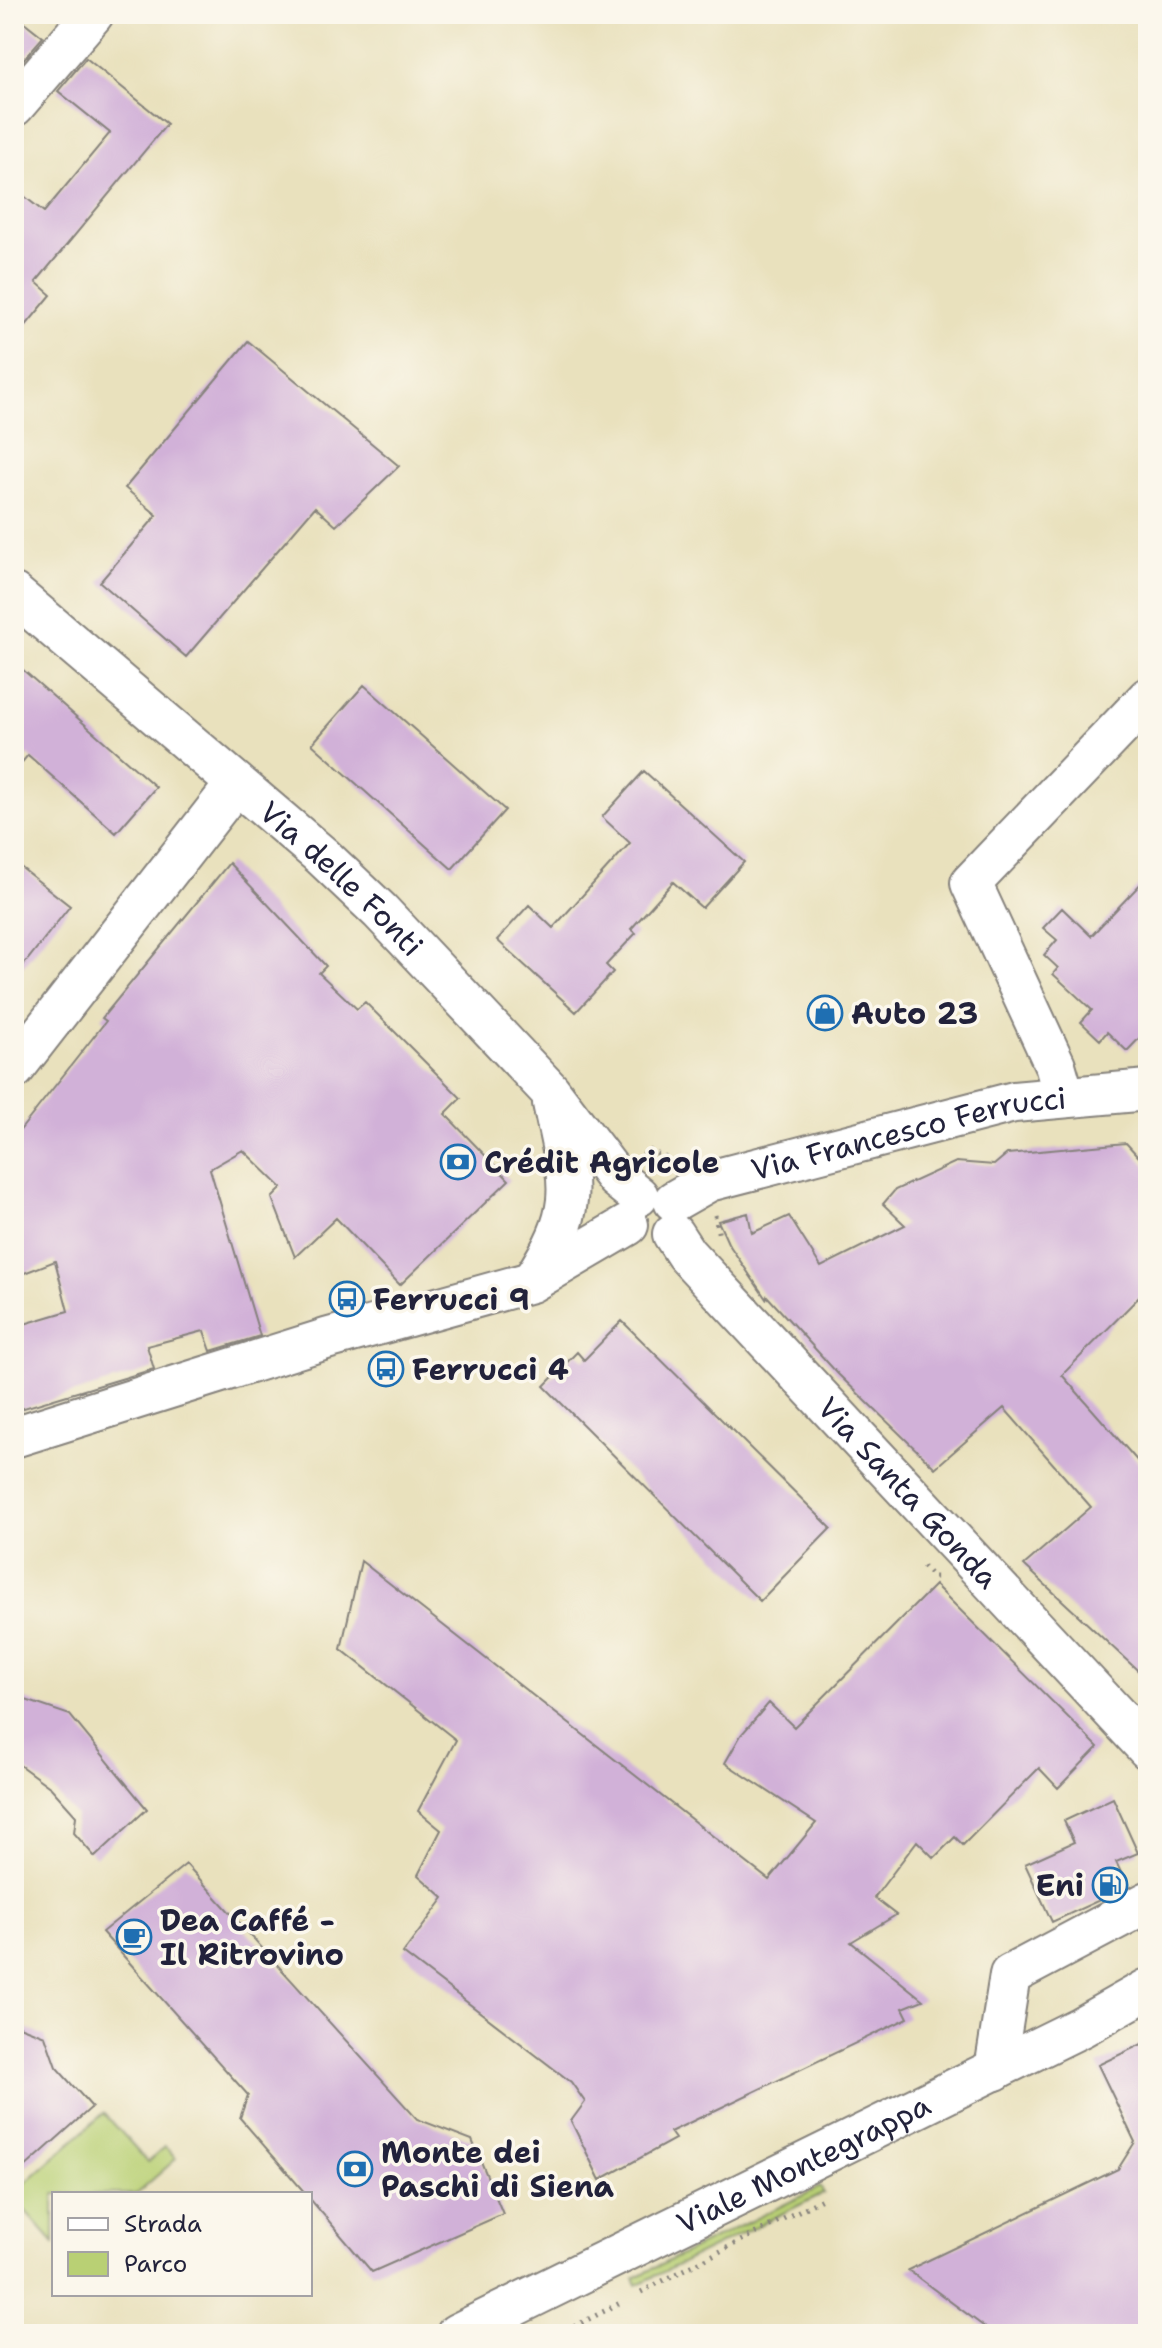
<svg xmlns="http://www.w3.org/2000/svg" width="1162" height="2348" font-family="'Shantell Sans',sans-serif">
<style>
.green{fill:#b9d074;stroke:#6e7958;stroke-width:2}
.building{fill:#d1b1d8}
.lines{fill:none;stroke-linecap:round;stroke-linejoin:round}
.minor-casing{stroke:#86827c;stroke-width:44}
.path{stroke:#86827c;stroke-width:5;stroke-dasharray:2 6;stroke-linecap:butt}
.minor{stroke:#fff;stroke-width:40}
.labels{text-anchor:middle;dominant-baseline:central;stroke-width:7;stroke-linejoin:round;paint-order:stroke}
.street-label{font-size:30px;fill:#22223b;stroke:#fbf7ec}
.poi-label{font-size:30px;font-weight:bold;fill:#22223b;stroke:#fbf7ec;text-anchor:start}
</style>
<rect width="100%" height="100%" fill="#fbf7ec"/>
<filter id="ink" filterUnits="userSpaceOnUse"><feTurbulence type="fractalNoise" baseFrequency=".0125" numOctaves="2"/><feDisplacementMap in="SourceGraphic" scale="16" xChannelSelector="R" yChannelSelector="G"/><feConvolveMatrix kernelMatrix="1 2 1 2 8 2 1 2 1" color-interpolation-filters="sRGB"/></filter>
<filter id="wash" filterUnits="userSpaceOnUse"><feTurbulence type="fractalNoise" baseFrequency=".006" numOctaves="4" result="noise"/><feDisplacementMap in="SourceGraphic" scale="32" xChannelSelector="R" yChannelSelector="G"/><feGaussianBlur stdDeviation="1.8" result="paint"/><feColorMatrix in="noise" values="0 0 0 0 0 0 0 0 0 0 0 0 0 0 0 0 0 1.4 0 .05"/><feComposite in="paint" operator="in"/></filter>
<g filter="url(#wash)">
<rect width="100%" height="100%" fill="#e9e1bd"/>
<path class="green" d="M104 2113 148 2162 165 2147 176 2159 136 2194H54V2243L14 2198V2193Z
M820 2187 824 2193 637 2285 634 2278Z"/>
<g id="blocks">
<path class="building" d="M14 14 43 37 22 61 14 54Z
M86 58 167 124 36 282 51 295 14 340V188L44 212 110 133 58 91Z
M248 341 399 466 336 526 315 507 186 657 100 582 157 515 125 488Z
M14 662 156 787 116 833 28 755 14 772Z
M364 685 505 810 452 869 312 744Z
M644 771 744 862 702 908 673 882 631 929 636 933 606 965 613 972 576 1012 497 940 529 905 553 928 630 843 602 817Z
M14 862 70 906 14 977Z
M229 863 326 966 319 973 357 1009 365 1002 461 1098 445 1114 509 1180 400 1285 336 1218 295 1257 272 1198 282 1188 243 1150 210 1169 260 1336 211 1351 204 1331 147 1346 154 1369 14 1411V1327L68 1311 55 1261 14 1277V1138L106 1021 102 1018Z
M1148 876V1029L1127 1051 1107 1032 1100 1040 1081 1022 1092 1010 1053 974 1058 968 1044 955 1057 940 1043 928 1062 908 1091 936Z
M1126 1143 1148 1167V1288L1062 1375 1148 1473V1680L1024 1565 1091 1507 1004 1408 935 1468 838 1374 767 1296 766 1299 728 1243 718 1221 748 1213 752 1233 789 1216 821 1267 905 1225 883 1204 895 1190 956 1162 994 1165 1007 1154Z
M622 1321 831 1528 760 1601 544 1386 577 1352 584 1360Z
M361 1561 769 1880 816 1823 725 1763 741 1735 769 1703 794 1727 935 1585 1098 1747 1058 1788 1039 1768 963 1845 955 1837 934 1858 917 1841 874 1898 896 1915 851 1942 923 2000 903 2008 908 2018 670 2132 675 2139 600 2180 571 2121 585 2102 571 2082 403 1953 444 1898 418 1875 441 1830 418 1811 456 1740 341 1649Z
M14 1696 70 1715 147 1809 95 1857 74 1833 76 1816 51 1788 14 1761Z
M1113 1798 1138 1853 1116 1862 1128 1887 1052 1922 1025 1864 1074 1842 1064 1821Z
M186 1864 417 2119 472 2140 503 2214 372 2272 310 2199V2194H306L240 2118 248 2095 102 1932Z
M14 2024 45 2036 56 2067 92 2107 14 2177Z
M1148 2041V2334H994L908 2270 1118 2169 1135 2142 1098 2065Z"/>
</g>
</g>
<g filter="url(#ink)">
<use href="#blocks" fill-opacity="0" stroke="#86827c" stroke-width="2"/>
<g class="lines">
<g class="minor-casing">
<g id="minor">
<path d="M14 106 93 14"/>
<path id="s1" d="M14 594 322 856 380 911 550 1091 616 1178 638 1196"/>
<path d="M14 1069 236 784"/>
<path d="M1064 1096 1055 1065 971 883 1148 698"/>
<path id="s2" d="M674 1201 709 1181 1014 1102 1148 1090"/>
<path id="s3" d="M673 1234 686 1254 1148 1749"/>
<path d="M533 1280C581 1207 570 1184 553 1103"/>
<path d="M14 1437 326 1339 531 1282 628 1225"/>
<path d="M995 2070 1010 1975 1148 1902"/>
<path id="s4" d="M457 2334 1081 2027 1148 1989"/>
</g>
</g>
<path class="path" d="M643 1155 649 1150 673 1161
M715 1215 719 1237
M923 1566 933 1577H940
M641 2292 824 2198
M560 2334 620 2303"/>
<use href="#minor" class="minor"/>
</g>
</g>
<defs>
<g id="shop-ring" transform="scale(1.8)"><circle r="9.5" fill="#fbf7ec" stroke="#1f6fb2" stroke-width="1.5"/><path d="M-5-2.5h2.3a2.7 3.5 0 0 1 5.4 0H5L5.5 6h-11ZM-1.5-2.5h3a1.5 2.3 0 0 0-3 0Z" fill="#1f6fb2"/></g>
<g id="bank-ring" transform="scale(1.8)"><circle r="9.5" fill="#fbf7ec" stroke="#1f6fb2" stroke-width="1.5"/><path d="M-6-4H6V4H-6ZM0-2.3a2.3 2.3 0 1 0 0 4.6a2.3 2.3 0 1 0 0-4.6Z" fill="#1f6fb2"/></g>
<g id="bus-ring" transform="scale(1.8)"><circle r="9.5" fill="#fbf7ec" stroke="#1f6fb2" stroke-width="1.5"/><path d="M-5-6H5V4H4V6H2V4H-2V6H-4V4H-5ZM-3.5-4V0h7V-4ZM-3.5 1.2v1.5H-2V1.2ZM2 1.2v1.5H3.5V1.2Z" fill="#1f6fb2"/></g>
<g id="fuel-ring" transform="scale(1.8)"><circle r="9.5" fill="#fbf7ec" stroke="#1f6fb2" stroke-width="1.5"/><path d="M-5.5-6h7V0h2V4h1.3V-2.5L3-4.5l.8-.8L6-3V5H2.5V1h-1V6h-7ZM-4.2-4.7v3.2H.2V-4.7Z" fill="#1f6fb2"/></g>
<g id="cafe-ring" transform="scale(1.8)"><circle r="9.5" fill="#fbf7ec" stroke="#1f6fb2" stroke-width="1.5"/><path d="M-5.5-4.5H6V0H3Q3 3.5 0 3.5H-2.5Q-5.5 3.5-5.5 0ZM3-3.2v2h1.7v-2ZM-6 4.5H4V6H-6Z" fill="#1f6fb2"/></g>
</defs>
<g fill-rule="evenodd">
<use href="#shop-ring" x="825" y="1013"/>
<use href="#bank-ring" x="458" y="1162"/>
<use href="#bus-ring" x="347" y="1299"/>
<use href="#bus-ring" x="386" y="1369"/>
<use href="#fuel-ring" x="1110" y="1885"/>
<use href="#cafe-ring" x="134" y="1937"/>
<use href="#bank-ring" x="355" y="2169"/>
</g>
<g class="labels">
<g class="street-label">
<text stroke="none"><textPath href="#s1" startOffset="434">Via delle Fonti</textPath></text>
<text stroke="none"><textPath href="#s2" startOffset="246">Via Francesco Ferrucci</textPath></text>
<text stroke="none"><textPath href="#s3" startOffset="350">Via Santa Gonda</textPath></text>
<text stroke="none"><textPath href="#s4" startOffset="386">Viale Montegrappa</textPath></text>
</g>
<g class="poi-label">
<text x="851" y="1013">Auto 23</text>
<text x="484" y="1162">Crédit Agricole</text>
<text x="373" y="1299">Ferrucci 9</text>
<text x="412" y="1369">Ferrucci 4</text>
<text x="1084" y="1885" text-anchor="end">Eni</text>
<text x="160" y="1920">Dea Caffé -<tspan x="160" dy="34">Il Ritrovino</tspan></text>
<text x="381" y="2152">Monte dei<tspan x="381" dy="34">Paschi di Siena</tspan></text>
</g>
</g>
<rect width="1162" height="2348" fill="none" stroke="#fbf7ec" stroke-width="48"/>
<rect x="52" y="2192" width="260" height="104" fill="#fbf7ec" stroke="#a4a2a5" stroke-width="2"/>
<rect x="68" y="2218" width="40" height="12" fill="#ffffff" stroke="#a4a2a5" stroke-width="2"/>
<text x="124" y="2232" font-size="24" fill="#22223b">Strada</text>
<rect x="68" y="2252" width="40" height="24" fill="#b9d074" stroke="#a4a2a5" stroke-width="2"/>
<text x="124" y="2272" font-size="24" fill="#22223b">Parco</text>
</svg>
